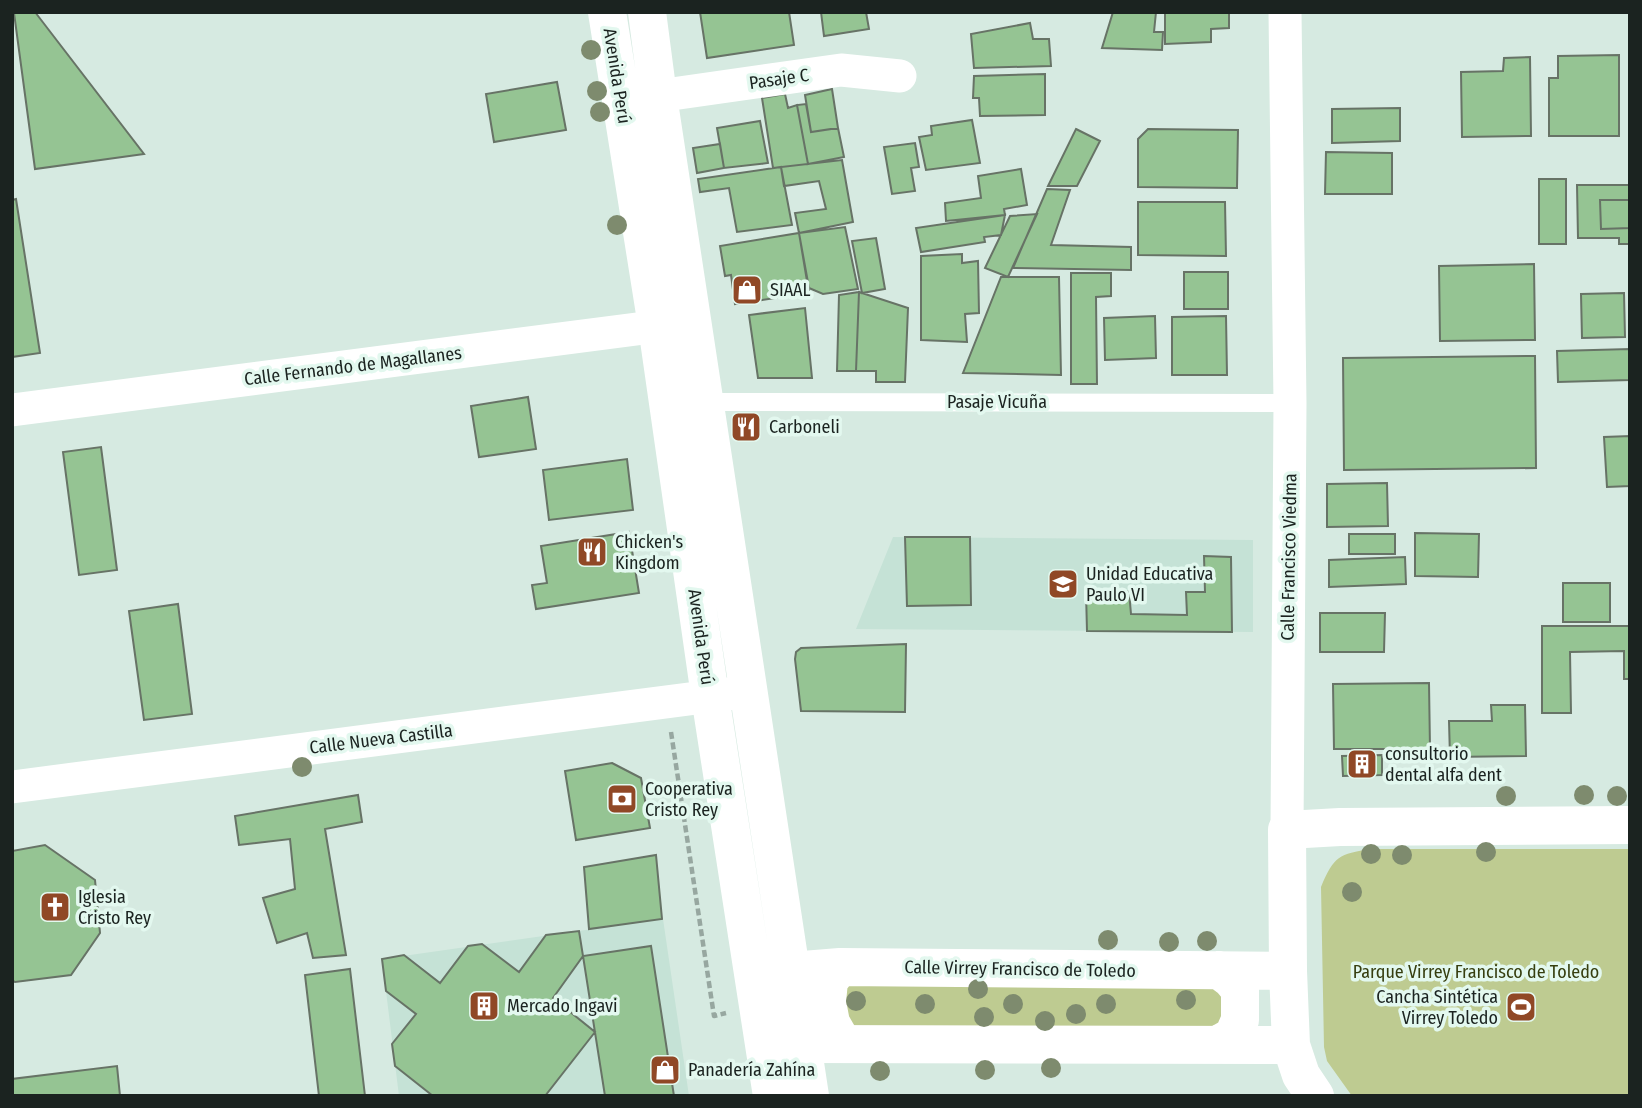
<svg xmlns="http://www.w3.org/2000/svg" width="1642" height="1108" font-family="'Fira Sans Condensed',sans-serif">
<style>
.built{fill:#c5e2d6}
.green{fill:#becb91}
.building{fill:#95c493;stroke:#677366;stroke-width:2}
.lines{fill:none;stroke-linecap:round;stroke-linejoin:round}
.path{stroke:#97a7a0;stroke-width:4.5;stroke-dasharray:7 3.5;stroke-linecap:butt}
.service{stroke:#fff;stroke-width:18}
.minor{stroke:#fff;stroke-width:33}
.tertiary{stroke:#fff;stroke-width:38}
.secondary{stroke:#fff;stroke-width:38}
.tree{fill:#7e8b6e}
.labels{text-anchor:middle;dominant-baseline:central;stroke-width:7;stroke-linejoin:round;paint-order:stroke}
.street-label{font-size:18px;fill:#1b2320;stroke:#e3f8ef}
.poi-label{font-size:18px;fill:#1b2320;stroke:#e3f8ef;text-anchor:start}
.park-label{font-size:18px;fill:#363e0f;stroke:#e3f8ef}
</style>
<rect width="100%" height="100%" fill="#d6eae1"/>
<path class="built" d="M893 537 1253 540V632L856 629Z
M663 919 689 1096H399L382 959Z"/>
<path class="green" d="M1371 849H1630V1096H1352L1327 1061 1324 1047 1321 887C1334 856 1339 854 1371 849Z
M1219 983 1226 1017 1217 1028 854 1026C846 1015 841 999 842 986Z"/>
<path class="building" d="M35 12 144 154 35 169 14 13Z
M700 12H789L794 45 707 58Z
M821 12H866L869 29 824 36Z
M1113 12H1156L1154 32H1163L1162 50 1102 48Z
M1165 12H1229V28L1211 29V42L1165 44Z
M1030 23 1033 39H1049L1051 66 974 68 971 34Z
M1619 55V136H1549V78H1558V56Z
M1530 57 1531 136 1462 137 1461 72 1503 71 1504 58Z
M1045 74V115L980 116 979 98H973L974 76Z
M557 82 566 130 494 142 486 94Z
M832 89 838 128 811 132 805 95Z
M785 94 788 108 797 105 808 164 773 168 762 98Z
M806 104 811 132 838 128 844 157 808 164 797 105Z
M1400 108V141L1332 143V109Z
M972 120 980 163 926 170 919 137 932 135 931 126Z
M760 121 768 163 724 168 717 128Z
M1076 129 1100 141 1077 186H1048Z
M1148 129 1238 130 1237 188 1138 187V139Z
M915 143 919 167 911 168 915 191 892 194 884 147Z
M720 144 724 168 697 173 693 148Z
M1326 152 1392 153V194H1325Z
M842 160 853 222 799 233 795 213 826 209 819 181 784 186 781 167Z
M781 167 792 225 737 232 729 188 700 192 698 179Z
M1021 169 1027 205 1004 209 1005 215 946 221 945 203 981 198 978 176Z
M1539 179H1566V244H1539Z
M1577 185H1630V244H1619V238H1578Z
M1047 189 1070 190 1051 245 1131 247V270L1013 268Z
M16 199 40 353 12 357V200Z
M1600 200H1630V228L1601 229Z
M1138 202H1225L1226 256 1138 255Z
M1037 214 1008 277 985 268 1010 216Z
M1005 215 1001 235 984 237 985 242 921 252 916 228Z
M845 227 858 289 823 294 809 288 799 233Z
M799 233 809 293 735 304 731 275 725 276 720 246Z
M876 238 885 289 862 293 852 241Z
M962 254V263L978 261 979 313 965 314 967 342 921 340V256Z
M1534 264 1535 340 1440 341 1439 266Z
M1184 272H1228V309H1184Z
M1071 273H1111V296L1096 297 1097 384H1071Z
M1001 277H1059L1061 375 963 373Z
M859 292 908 308 905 382H876V371H856Z
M859 292 856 371H837L839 295Z
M1624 293 1625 337 1582 338 1581 294Z
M805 308 812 378H758L749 315Z
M1155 316 1156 358 1105 360 1104 318Z
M1226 316 1227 375H1172V317Z
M1630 349V380L1558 382 1557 351Z
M1535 356 1536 468 1344 470 1343 358Z
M528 397 536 449 479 457 471 406Z
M1630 436V486L1607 487 1604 437Z
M101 447 117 570 79 575 63 452Z
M627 459 633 510 549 520 543 470Z
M1387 483 1388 526 1327 527V484Z
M629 532 639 593 536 609 532 585 547 583 541 546Z
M1415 533 1479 534 1478 577 1415 576Z
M1349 534H1395V554H1349Z
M905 537H970L971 605 907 606Z
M1204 556 1231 557 1232 632 1087 631 1086 592 1129 591 1131 614 1187 615 1186 592H1205Z
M1405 557 1406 584 1329 587V560Z
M1563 583H1610V622H1563Z
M178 604 192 714 144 720 129 611Z
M1320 613H1385L1384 652H1320Z
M1542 626H1630V679H1624V651L1570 652 1571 713H1542Z
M906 644 905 712 801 711 795 659 796 652 801 648Z
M1429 683 1430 749H1334L1333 684Z
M1491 705H1525L1526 756 1450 757 1449 721H1492Z
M1382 755V775L1343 776 1342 756Z
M612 763 641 778 650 828 576 840 565 771Z
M358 795 362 822 325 829 346 955 313 958 307 933 277 943 263 898 295 889 290 839 239 845 235 816Z
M45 845 95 880 100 933 71 975 15 982 12 980V851Z
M656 855 662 919 589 929 584 867Z
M579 931 583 956 553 998 595 1032 545 1096H433L395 1066 392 1044 416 1014 386 991 382 959 404 955 440 983 468 946 482 944 519 972 546 935Z
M651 946 674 1096H605L583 956Z
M350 969 365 1096H319L305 975Z
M117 1066 120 1096H12V1079Z"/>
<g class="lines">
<path class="path" d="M671 732 714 1016 726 1013"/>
<path class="service" d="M705 402 1290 403"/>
<path class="minor" d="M1285 12 1290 403 1287 830
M658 96 841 70 900 76
M12 410 683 323
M12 787 735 693"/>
<path class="tertiary" d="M840 967 829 981 827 1002 831 1023 843 1044
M759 977 791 971 840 967 1288 971
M803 1044 1291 1045
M1217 1045 1233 1036 1240 1020V990L1231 979 1219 970
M1315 1096 1301 1075 1291 1045 1288 971 1287 830 1340 827 1630 825"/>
<path class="secondary" d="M607 12 657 326 710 696 772 1096
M647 12 658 96 810 1096"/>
</g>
<g class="tree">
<circle cx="591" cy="50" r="10"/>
<circle cx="597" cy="91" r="10"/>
<circle cx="600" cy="112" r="10"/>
<circle cx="617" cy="225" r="10"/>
<circle cx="302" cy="767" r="10"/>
<circle cx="1584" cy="795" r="10"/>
<circle cx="1506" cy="796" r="10"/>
<circle cx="1617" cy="796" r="10"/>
<circle cx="1486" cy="852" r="10"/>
<circle cx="1371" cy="854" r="10"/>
<circle cx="1402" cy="855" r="10"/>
<circle cx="1352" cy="892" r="10"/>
<circle cx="1108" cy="940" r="10"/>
<circle cx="1207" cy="941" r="10"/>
<circle cx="1169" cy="942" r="10"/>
<circle cx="978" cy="989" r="10"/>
<circle cx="1186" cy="1000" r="10"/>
<circle cx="856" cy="1001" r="10"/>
<circle cx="925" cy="1004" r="10"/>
<circle cx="1013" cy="1004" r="10"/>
<circle cx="1106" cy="1004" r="10"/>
<circle cx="1076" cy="1014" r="10"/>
<circle cx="984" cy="1017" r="10"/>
<circle cx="1045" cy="1021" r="10"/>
<circle cx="1051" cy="1068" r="10"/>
<circle cx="985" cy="1070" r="10"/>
<circle cx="880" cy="1071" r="10"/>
</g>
<defs>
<g id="shop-square" transform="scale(1.575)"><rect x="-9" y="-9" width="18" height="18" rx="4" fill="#904826" stroke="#e3f8ef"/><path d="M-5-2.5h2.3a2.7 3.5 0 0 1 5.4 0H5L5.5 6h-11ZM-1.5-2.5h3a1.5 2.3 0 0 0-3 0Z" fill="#fff"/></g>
<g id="restaurant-square" transform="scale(1.575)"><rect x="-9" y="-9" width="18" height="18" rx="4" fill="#904826" stroke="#e3f8ef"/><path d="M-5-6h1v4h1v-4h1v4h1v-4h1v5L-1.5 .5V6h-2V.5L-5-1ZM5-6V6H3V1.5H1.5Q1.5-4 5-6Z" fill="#fff"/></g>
<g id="school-square" transform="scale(1.575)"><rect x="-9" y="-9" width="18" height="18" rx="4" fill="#904826" stroke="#e3f8ef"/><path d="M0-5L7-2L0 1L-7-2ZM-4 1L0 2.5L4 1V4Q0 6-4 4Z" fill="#fff"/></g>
<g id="building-square" transform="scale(1.575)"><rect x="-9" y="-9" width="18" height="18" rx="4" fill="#904826" stroke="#e3f8ef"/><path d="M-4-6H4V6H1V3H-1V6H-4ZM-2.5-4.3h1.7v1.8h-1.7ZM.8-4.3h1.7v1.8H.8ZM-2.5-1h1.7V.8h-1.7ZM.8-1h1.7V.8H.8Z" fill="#fff"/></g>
<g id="bank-square" transform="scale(1.575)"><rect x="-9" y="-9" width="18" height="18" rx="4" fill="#904826" stroke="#e3f8ef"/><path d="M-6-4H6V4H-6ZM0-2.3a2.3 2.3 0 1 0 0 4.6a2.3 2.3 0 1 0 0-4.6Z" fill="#fff"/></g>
<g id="church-square" transform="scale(1.575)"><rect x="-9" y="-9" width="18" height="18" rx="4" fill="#904826" stroke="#e3f8ef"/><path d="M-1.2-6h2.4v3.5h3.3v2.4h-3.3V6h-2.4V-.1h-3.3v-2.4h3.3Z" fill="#fff"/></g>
<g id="stadium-square" transform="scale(1.575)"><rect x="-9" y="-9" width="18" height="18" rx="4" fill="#904826" stroke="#e3f8ef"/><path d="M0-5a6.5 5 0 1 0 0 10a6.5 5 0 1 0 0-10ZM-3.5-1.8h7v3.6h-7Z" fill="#fff"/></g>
</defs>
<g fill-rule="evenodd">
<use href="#shop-square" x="747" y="290"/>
<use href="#restaurant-square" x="746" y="427"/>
<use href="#restaurant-square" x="592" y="552"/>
<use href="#school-square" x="1063" y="584"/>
<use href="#building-square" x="1362" y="764"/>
<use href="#bank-square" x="622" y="799"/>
<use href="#church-square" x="55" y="907"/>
<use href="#building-square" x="484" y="1006"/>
<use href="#stadium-square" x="1521" y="1007"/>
<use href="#shop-square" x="665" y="1070"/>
</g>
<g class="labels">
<g class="street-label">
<text transform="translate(617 76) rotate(81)">Avenida Perú</text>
<text transform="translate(779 79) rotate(-8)">Pasaje C</text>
<text transform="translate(353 366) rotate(-7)">Calle Fernando de Magallanes</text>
<text x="997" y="402">Pasaje Vicuña</text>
<text transform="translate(1289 557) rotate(-89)">Calle Francisco Viedma</text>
<text transform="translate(701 637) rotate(82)">Avenida Perú</text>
<text transform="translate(381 739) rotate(-7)">Calle Nueva Castilla</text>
<text transform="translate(1020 969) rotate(1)">Calle Virrey Francisco de Toledo</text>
</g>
<g class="poi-label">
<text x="770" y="290">SIAAL</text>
<text x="769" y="427">Carboneli</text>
<text x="615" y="542">Chicken's<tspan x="615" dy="21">Kingdom</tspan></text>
<text x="1086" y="574">Unidad Educativa<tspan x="1086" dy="21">Paulo VI</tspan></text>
<text x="1385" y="754">consultorio<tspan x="1385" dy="21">dental alfa dent</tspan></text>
<text x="645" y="789">Cooperativa<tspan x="645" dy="21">Cristo Rey</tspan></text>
<text x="78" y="897">Iglesia<tspan x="78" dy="21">Cristo Rey</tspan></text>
<text x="1498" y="997" text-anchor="end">Cancha Sintética<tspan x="1498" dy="21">Virrey Toledo</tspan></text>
<text x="507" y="1006">Mercado Ingavi</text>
<text x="688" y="1070">Panadería Zahína</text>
</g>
<g class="park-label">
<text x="1476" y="972">Parque Virrey Francisco de Toledo</text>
</g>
</g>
<rect width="1642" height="1108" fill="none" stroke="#1b2320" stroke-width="28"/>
</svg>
